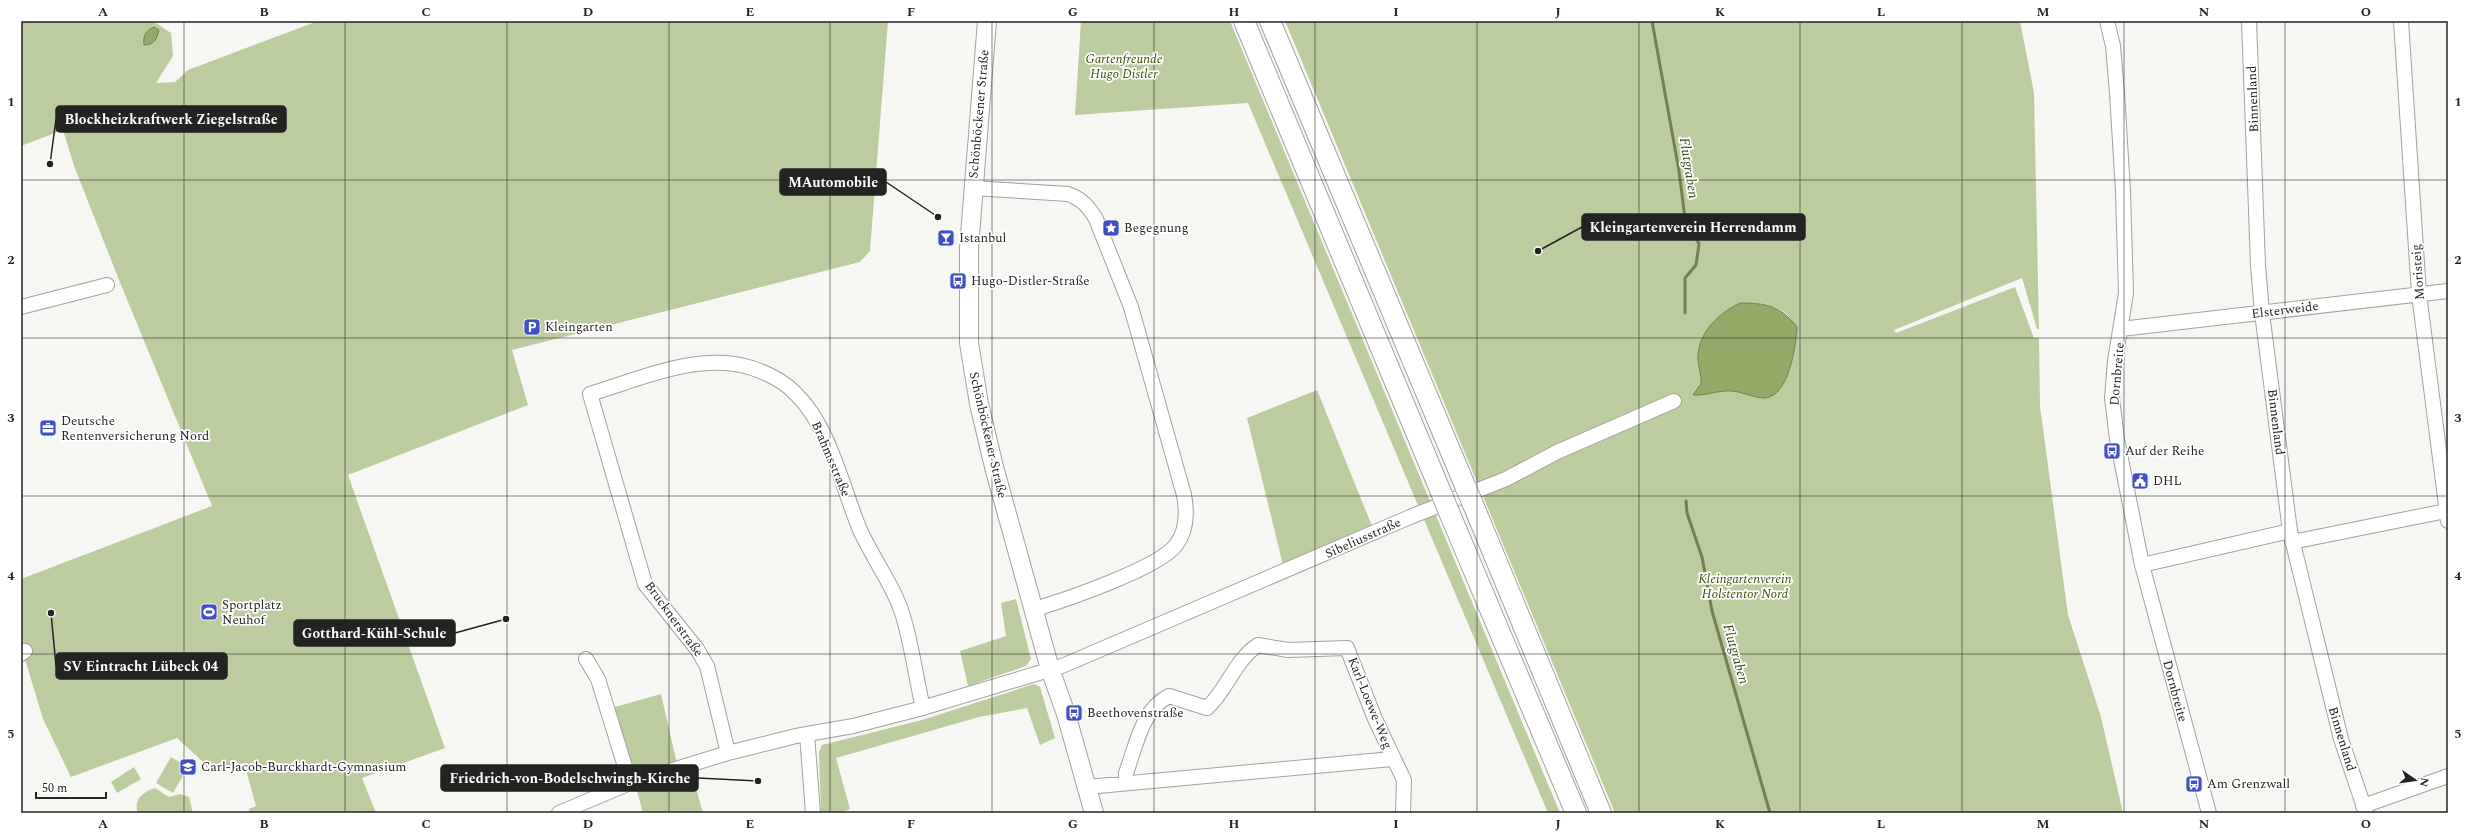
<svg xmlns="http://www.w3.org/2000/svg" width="2469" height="834" font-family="Spectral,serif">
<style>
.green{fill:#bdcc9f;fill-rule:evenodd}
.water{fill:#94a867;stroke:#728052}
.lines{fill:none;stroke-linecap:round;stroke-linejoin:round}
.stream{stroke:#728052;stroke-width:3}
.minor-casing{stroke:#a1a29f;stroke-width:16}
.major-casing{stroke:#a1a29f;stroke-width:20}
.highway-casing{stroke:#a1a29f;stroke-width:22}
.minor{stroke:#fff;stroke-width:14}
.major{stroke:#fff;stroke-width:18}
.highway{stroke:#fff;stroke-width:20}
.highway-bridge-casing{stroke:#a1a29f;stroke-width:22;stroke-linecap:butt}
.highway-bridge{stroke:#fff;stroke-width:20}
.grid{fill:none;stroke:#232322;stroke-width:1;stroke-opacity:0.55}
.labels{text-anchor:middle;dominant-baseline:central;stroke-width:3.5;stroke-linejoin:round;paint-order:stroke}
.park-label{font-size:13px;font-style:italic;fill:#3e4f00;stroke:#fff}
.street-label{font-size:13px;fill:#232322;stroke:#fff}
.poi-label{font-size:13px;fill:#232322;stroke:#fff;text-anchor:start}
.water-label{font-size:14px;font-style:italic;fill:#3b4817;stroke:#fff}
.leader{fill:none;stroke:#232322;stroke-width:1.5}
.callout-dot{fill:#232322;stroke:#fff;stroke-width:1.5}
.callout{fill:#232322;stroke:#232322;stroke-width:1.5}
.callout-label{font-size:14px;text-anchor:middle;font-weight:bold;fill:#fff}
.neatline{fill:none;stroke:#232322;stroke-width:1.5}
.grid-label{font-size:13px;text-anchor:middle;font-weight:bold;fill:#232322}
</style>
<rect width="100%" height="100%" fill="#f6f7f3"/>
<path class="green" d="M21 21H153L171 33 173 56 156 83 175 82 188 70 318 21H888L870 251 860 262 512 350 528 405 348 475 445 748 362 778 376 813H250L249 809 256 806 244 763 210 773 204 763 177 738 71 777 43 719 21 646V579L212 506 119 280 74 166 63 130 21 146Z
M1081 21H1230L1560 813H1548L1248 103 1075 115Z
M1285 21H2020L2034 93 2039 329H2037L2022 278 1894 330 1896 333 2015 287 2034 338H2039L2040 406 2068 615 2101 717 2123 813H1615ZM1740 303C1756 303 1780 304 1791 319 1802 334 1790 388 1771 396 1759 401 1747 393 1735 391 1721 389 1706 396 1694 395L1701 384C1702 374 1697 365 1698 355 1700 331 1719 313 1740 303Z
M1317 390 1372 526 1283 565 1247 418Z
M1016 599 1031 659 1026 666 968 686 960 651 1006 636 1001 603Z
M1034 684 1040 687 1055 738 1040 745 1027 708 979 717 836 758 850 809 839 813H821L819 752 822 745 922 720Z
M661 694 678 768 630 783 608 709Z
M171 757 188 767 173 793 156 783Z
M134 767 141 779 117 793 111 782Z
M692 774 703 813H643L637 791Z
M155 788 169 797 180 794 189 797 193 813H138C133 799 143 792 155 788Z"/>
<path class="water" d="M154 27 159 30C157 39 154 45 144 45 143 36 145 31 154 27Z
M1740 303C1766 303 1781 306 1797 327 1796 346 1789 396 1765 398 1754 398 1743 392 1732 391 1718 390 1706 396 1693 395L1701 384C1702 374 1697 365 1698 355 1700 331 1719 313 1740 303Z"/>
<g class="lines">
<path class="stream" d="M1652 21 1679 171 1685 218 1699 244 1696 265 1685 278V313
M1686 501 1687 513 1702 557 1712 611 1770 813"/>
<g class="minor-casing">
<path id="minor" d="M2107 21 2113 46 2117 93 2123 191 2126 293 2115 361 2112 398 2117 439 2142 565 2209 813
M2249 21 2258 265 2262 313 2290 531 2341 739 2366 813
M2401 21 2419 294 2448 521
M973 188 1068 194C1082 199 1088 206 1096 219L1131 307 1184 495C1187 511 1187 531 1176 545 1159 568 1065 600 1035 609
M21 307 107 285
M2121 329 2448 291
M2292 542 2446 511
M2142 565 2290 531
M21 654 25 651
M586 659 598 679 630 783
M807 734 813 813
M728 753 707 666 697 649 645 584 590 394C640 379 700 351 752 368 767 373 785 382 796 394 830 427 842 487 860 530 873 559 894 586 903 616 912 646 916 678 923 708
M1126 782V773C1136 746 1142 709 1169 696L1207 708C1227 690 1235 660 1258 645L1288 650 1347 648 1375 719 1404 780 1403 813
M1087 787 1392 759
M2363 806 2448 776
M559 813 630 783 728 753 796 736 853 726 919 709 1062 666 1410 517 1506 479 1557 452 1674 401"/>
</g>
<g class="major-casing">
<path id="major" d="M987 21 969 248V343L979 404 994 467 1050 669 1066 714 1094 813"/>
</g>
<g class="highway-casing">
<path id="highway" d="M1244 21 1443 497
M1270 21 1466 488
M1472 502 1601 813
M1449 512 1576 813"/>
</g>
<use href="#minor" class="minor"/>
<use href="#major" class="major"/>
<use href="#highway" class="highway"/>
<g class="highway-bridge-casing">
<path id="highway-bridge" d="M1466 488 1472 502
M1443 497 1449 512"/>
</g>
<use href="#highway-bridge" class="highway-bridge"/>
</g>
<path class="grid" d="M184 21V813M345 21V813M507 21V813M669 21V813M830 21V813M992 21V813M1154 21V813M1315 21V813M1477 21V813M1639 21V813M1800 21V813M1962 21V813M2124 21V813M2285 21V813M21 180H2448M21 338H2448M21 496H2448M21 654H2448"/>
<defs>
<g id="sight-square" transform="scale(0.9)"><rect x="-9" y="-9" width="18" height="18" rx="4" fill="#414fc3" stroke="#fff"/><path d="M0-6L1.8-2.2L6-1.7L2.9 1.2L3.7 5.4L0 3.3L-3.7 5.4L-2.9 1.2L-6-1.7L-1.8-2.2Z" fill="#fff"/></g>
<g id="bar-square" transform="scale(0.9)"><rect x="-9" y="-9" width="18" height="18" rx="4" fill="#414fc3" stroke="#fff"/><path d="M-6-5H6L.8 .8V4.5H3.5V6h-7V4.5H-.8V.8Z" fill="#fff"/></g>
<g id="bus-square" transform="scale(0.9)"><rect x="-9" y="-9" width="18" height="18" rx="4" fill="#414fc3" stroke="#fff"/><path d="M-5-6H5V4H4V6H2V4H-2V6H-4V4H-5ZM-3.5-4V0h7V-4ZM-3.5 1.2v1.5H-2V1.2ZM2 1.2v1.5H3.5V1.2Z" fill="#fff"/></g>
<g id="parking-square" transform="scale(0.9)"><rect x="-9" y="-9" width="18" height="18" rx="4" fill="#414fc3" stroke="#fff"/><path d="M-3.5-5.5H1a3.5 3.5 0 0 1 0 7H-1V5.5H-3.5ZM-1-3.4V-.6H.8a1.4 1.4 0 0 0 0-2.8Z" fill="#fff"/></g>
<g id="office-square" transform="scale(0.9)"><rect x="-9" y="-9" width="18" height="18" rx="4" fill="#414fc3" stroke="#fff"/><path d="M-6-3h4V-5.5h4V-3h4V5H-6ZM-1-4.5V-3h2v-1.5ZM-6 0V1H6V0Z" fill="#fff"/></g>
<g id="civic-square" transform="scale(0.9)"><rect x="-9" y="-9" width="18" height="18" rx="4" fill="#414fc3" stroke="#fff"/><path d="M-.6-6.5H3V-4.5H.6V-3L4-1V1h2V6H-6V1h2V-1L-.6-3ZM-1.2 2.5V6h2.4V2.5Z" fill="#fff"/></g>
<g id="stadium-square" transform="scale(0.9)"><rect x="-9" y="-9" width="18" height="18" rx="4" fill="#414fc3" stroke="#fff"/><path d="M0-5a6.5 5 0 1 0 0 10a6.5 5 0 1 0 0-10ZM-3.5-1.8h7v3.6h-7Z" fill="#fff"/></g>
<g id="school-square" transform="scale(0.9)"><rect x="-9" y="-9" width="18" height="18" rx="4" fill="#414fc3" stroke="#fff"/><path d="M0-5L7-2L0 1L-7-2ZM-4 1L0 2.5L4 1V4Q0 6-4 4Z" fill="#fff"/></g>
</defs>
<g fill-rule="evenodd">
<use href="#sight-square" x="1111" y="228"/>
<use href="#bar-square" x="946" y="238"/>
<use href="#bus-square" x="958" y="281"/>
<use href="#parking-square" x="532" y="327"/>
<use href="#office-square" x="48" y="428"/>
<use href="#bus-square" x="2112" y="451"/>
<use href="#civic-square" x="2140" y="481"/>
<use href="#stadium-square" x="209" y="612"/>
<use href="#bus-square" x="1074" y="713"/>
<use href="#school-square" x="188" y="767"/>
<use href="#bus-square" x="2194" y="784"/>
</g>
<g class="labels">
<g class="park-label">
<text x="1124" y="59">Gartenfreunde<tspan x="1124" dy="15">Hugo Distler</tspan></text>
<text x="1745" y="579">Kleingartenverein<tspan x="1745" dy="15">Holstentor Nord</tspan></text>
</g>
<g class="street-label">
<text transform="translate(2253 99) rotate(-92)">Binnenland</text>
<text transform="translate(979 114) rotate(-85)">Schönböckener Straße</text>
<text transform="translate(2418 272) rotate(-94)">Moristeig</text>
<text transform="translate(2285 310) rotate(-7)">Elsterweide</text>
<text transform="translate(2117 374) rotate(-85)">Dornbreite</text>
<text transform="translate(2276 422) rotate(83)">Binnenland</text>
<text transform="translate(988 435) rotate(77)">Schönböckener Straße</text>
<text transform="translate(831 459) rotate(67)">Brahmsstraße</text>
<text transform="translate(1363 538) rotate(-24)">Sibeliusstraße</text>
<text transform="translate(674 619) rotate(54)">Brucknerstraße</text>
<text transform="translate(2175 691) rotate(75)">Dornbreite</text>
<text transform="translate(1370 703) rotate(68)">Karl-Loewe-Weg</text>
<text transform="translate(2342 739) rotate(73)">Binnenland</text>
</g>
<g class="poi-label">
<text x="1124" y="228">Begegnung</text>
<text x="959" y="238">Istanbul</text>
<text x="971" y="281">Hugo-Distler-Straße</text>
<text x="545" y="327">Kleingarten</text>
<text x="61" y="421">Deutsche<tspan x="61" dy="15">Rentenversicherung Nord</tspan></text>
<text x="2125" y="451">Auf der Reihe</text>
<text x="2153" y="481">DHL</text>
<text x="222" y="605">Sportplatz<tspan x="222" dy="15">Neuhof</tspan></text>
<text x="1087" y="713">Beethovenstraße</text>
<text x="201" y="767">Carl-Jacob-Burckhardt-Gymnasium</text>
<text x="2207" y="784">Am Grenzwall</text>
</g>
<g class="water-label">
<text transform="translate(1689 168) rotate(81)">Flutgraben</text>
<text transform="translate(1736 654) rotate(74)">Flutgraben</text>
</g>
</g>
<path class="leader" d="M50 164L56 119M938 217L886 182M1538 251L1582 227M506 619L455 633M51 613L56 666M758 781L698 778"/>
<g class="callout-dot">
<circle cx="50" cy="164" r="4"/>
<circle cx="938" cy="217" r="4"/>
<circle cx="1538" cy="251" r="4"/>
<circle cx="506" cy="619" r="4"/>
<circle cx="51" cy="613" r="4"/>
<circle cx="758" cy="781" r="4"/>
</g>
<g class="callout">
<rect x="56" y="106" width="230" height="26" rx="4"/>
<rect x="780" y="169" width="106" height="26" rx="4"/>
<rect x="1582" y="214" width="223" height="26" rx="4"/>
<rect x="294" y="620" width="161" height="26" rx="4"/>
<rect x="56" y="653" width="171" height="26" rx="4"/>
<rect x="441" y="765" width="257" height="26" rx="4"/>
</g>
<g class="callout-label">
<text x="171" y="124">Blockheizkraftwerk Ziegelstraße</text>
<text x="833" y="187">MAutomobile</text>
<text x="1693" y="232">Kleingartenverein Herrendamm</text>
<text x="374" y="638">Gotthard-Kühl-Schule</text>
<text x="141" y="671">SV Eintracht Lübeck 04</text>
<text x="570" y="783">Friedrich-von-Bodelschwingh-Kirche</text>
</g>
<rect width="2469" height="834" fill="none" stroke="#ffffff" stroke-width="44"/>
<g transform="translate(2415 780) rotate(103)" stroke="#ffffff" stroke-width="3" paint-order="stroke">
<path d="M0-3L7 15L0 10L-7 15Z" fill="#232322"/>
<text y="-6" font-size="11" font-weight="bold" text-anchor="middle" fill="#232322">N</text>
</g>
<path d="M36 792v6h70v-6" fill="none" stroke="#232322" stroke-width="2"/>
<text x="42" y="792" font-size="12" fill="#232322" stroke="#ffffff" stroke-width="3" paint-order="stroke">50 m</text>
<rect x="22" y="22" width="2425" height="790" class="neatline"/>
<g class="grid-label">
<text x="103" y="16">A</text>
<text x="264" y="16">B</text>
<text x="426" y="16">C</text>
<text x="588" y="16">D</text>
<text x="750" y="16">E</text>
<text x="911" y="16">F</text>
<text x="1073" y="16">G</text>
<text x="1234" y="16">H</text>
<text x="1396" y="16">I</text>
<text x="1558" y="16">J</text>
<text x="1720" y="16">K</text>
<text x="1881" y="16">L</text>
<text x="2043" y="16">M</text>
<text x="2204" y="16">N</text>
<text x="2366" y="16">O</text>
<text x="11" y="106">1</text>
<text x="2458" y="106">1</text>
<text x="11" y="264">2</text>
<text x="2458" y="264">2</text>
<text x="11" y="422">3</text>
<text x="2458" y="422">3</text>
<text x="11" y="580">4</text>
<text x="2458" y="580">4</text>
<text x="11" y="738">5</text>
<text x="2458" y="738">5</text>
<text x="103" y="828">A</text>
<text x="264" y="828">B</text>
<text x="426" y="828">C</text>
<text x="588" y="828">D</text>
<text x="750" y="828">E</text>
<text x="911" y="828">F</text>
<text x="1073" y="828">G</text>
<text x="1234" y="828">H</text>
<text x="1396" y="828">I</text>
<text x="1558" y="828">J</text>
<text x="1720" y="828">K</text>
<text x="1881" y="828">L</text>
<text x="2043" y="828">M</text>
<text x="2204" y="828">N</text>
<text x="2366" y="828">O</text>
</g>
</svg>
